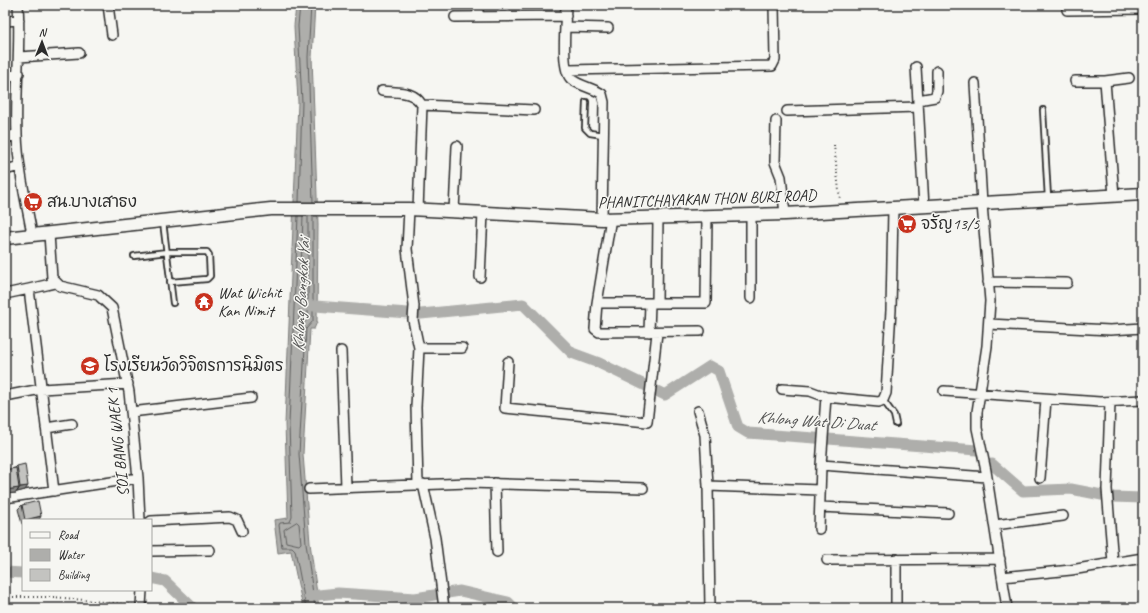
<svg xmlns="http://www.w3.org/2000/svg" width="1148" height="613" font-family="Caveat,'Playpen Sans Thai',sans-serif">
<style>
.water{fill:#aeaeab;stroke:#7a7a78}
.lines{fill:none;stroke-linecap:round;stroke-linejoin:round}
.shore{stroke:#5f5f5e;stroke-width:1}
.canal{stroke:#aeaeab;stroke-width:11}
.lane-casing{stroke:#2b2b2b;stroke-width:8}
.street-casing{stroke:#2b2b2b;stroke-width:12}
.secondary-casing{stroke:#2b2b2b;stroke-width:15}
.path{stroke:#2b2b2b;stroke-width:2;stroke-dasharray:1 3;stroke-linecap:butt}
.lane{stroke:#f6f6f2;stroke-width:4.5}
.street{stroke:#f6f6f2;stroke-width:9}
.secondary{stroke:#f6f6f2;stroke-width:12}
.wall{fill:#a8a8a5;stroke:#2b2b2b}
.shaded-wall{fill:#888886;stroke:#2b2b2b}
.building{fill:#c3c3c0;stroke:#2b2b2b}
.labels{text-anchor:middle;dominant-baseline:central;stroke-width:3;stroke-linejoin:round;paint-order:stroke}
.street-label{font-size:16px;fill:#2b2b2b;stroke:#f6f6f2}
.poi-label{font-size:16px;fill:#2b2b2b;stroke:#f6f6f2;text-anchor:start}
.water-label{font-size:17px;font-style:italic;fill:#525251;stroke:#f6f6f2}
</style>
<rect width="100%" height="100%" fill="#f6f6f2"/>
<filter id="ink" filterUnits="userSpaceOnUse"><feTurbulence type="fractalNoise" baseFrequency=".025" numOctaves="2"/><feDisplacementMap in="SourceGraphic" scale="8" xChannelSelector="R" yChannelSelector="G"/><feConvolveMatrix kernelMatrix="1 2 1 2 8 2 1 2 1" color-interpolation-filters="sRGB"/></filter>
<g filter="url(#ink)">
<path class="water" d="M296 5H315L312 57 318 224 317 322 314 329H310L303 454 310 543 319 608H303L291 551 278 553 274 520 288 518 285 424 298 102 294 26Z"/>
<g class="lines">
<path class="shore" d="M311 5 308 57 313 202
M299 202 302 102 298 26 300 5
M298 216 289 424 292 517 290 522 280 523 279 525 282 547H292L295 550 306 608
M303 216 299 323 301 325 308 319V216
M313 216V321L306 329 299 454 306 543 315 608
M297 522 299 524 301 543 299 545 286 542 284 530Z"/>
<path class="canal" d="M302 305 421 314 523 304 572 353 599 363 665 395 710 366 719 371 738 427 748 433 977 450
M992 464 1023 491 1071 489 1112 497 1143 498
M5 572 23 573
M151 578 165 581 193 608
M309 596 338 593 415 598 460 591 508 602 514 608"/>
<g class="lane-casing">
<path id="lane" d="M586 102 585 128 590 133 603 135
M1043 110 1048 198
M163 222 173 303
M134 256 167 252H207L209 255 210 276 207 279 170 282
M883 400 894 415 896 424"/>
</g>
<g class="street-casing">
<path id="street" d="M18 5C21 48 15 91 17 134 18 168 26 201 32 234
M108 5 112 35
M566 5C566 21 560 69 571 79 580 86 593 88 602 94L604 102 602 219
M1067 10 1143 9
M455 17 566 16
M478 17V5
M5 21 19 20
M566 27 608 28
M19 57 79 53
M916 67 924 207
M567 70 772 66 775 60 774 5
M5 78 19 73
M1075 81H1105
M975 83 982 204 990 301 987 346 977 412V428L986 471 1007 608
M382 91C399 93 413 90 422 105
M918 100 935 97 937 91V71
M787 111 918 107
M776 121 775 162 781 177 785 214
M5 138 17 134
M5 170 20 166
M1114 196 1105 81 1129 78
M409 209 407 249 414 306 413 320 419 348 416 407 418 485
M418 210 422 105 534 110
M454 211 457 146
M611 218 597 303 595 329 599 332 700 331
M49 234 52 278 60 286 98 295 112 308 129 392 138 478 140 520
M480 277 483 213
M988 282 1067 283
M5 294 29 289
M751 298V215
M597 303H706L707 216
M657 303 658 217
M989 324 1110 330 1143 328
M649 332 650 303
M419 348H462
M341 351 346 487
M508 362 505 408 647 422 657 333
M782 389 810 391 826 397 879 402 883 400 886 393 891 310 893 209
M944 391 1100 402 1143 400
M5 396 41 389 128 384
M1110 402 1107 489 1113 563
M698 411 705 435 708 486 710 608
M131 412 251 398
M46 428 72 424
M821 465 987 477
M1040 478 1046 399
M495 483 497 552
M423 484 435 538 444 608
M708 486 820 490
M309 489 468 483 643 488
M54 491 29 289 55 283
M5 498 138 478
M820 507 948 513
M151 521 230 517 237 520 242 531
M995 525 1063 516
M819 529 821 465 826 397
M151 551 210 550
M827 560 1000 559
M1002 577 1071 570 1143 558
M141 606 142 590
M896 608V559"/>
</g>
<g class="secondary-casing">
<path id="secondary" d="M5 238 271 209H409L602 219 785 214 1143 194"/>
</g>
<path class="path" d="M834 145 840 200
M5 597H54L133 605"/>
<use href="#lane" class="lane"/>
<use href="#street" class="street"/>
<use href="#secondary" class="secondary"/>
</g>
<path class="wall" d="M17 466 25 490 17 492V491L16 493 5 494V470L15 468Z
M22 505 39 520H23V524H22L18 509Z"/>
<path class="shaded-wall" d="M28 486 25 490 17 492 20 487Z
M19 488 16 493 5 494V490Z
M41 516 39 520H25Z"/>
<path class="building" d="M25 464 28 486 20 487 17 466Z
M16 468 19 488 5 490V470Z
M38 501 41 516 25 520 22 505Z"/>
</g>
<defs>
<g id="supermarket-disc" transform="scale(1)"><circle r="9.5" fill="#c8321e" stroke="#f6f6f2"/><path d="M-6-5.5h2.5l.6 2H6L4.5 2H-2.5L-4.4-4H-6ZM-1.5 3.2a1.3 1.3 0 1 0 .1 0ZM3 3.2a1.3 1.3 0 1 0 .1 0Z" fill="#fff"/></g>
<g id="temple-disc" transform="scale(1)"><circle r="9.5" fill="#c8321e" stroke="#f6f6f2"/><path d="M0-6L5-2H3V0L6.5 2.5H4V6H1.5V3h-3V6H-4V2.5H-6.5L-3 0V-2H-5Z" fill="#fff"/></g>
<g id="school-disc" transform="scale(1)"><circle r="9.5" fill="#c8321e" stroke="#f6f6f2"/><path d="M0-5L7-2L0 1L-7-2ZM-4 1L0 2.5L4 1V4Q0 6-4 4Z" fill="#fff"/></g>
</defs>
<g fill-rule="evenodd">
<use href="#supermarket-disc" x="33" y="202"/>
<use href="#supermarket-disc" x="907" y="224"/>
<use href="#temple-disc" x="204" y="302"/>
<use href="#school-disc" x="90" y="366"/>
</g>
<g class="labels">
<g class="street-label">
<text transform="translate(707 199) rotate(-2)">PHANITCHAYAKAN THON BURI ROAD</text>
<text transform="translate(118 442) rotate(-96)">SOI BANG WAEK 1</text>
</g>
<g class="poi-label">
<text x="47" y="202">สน.บางเสาธง</text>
<text x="921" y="224">จรัญ13/5</text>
<text x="218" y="293">Wat Wichit<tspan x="218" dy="18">Kan Nimit</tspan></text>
<text x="104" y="366">โรงเรียนวัดวิจิตรการนิมิตร</text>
</g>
<g class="water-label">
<text transform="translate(301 295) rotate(-87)">Khlong Bangkok Yai</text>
<text transform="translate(816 421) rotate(4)">Khlong Wat Di Duat</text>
</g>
</g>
<rect width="1148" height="613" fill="none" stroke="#f6f6f2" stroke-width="20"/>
<rect x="10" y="10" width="1128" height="593" fill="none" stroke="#2b2b2b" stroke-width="1.5" filter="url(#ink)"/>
<rect x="22" y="519" width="130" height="72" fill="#f6f6f2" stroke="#a5a5a2"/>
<rect x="30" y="532" width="20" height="6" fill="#f6f6f2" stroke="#a5a5a2"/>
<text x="58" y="539" font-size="12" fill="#2b2b2b">Road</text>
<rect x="30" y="549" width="20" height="12" fill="#aeaeab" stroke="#a5a5a2"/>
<text x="58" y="559" font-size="12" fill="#2b2b2b">Water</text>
<rect x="30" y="569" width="20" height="12" fill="#c3c3c0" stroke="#a5a5a2"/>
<text x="58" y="579" font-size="12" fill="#2b2b2b">Building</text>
<g transform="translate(42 42) rotate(1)" stroke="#f6f6f2" stroke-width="3" paint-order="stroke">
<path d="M0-3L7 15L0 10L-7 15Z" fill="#2b2b2b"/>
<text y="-6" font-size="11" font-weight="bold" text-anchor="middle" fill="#2b2b2b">N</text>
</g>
</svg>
